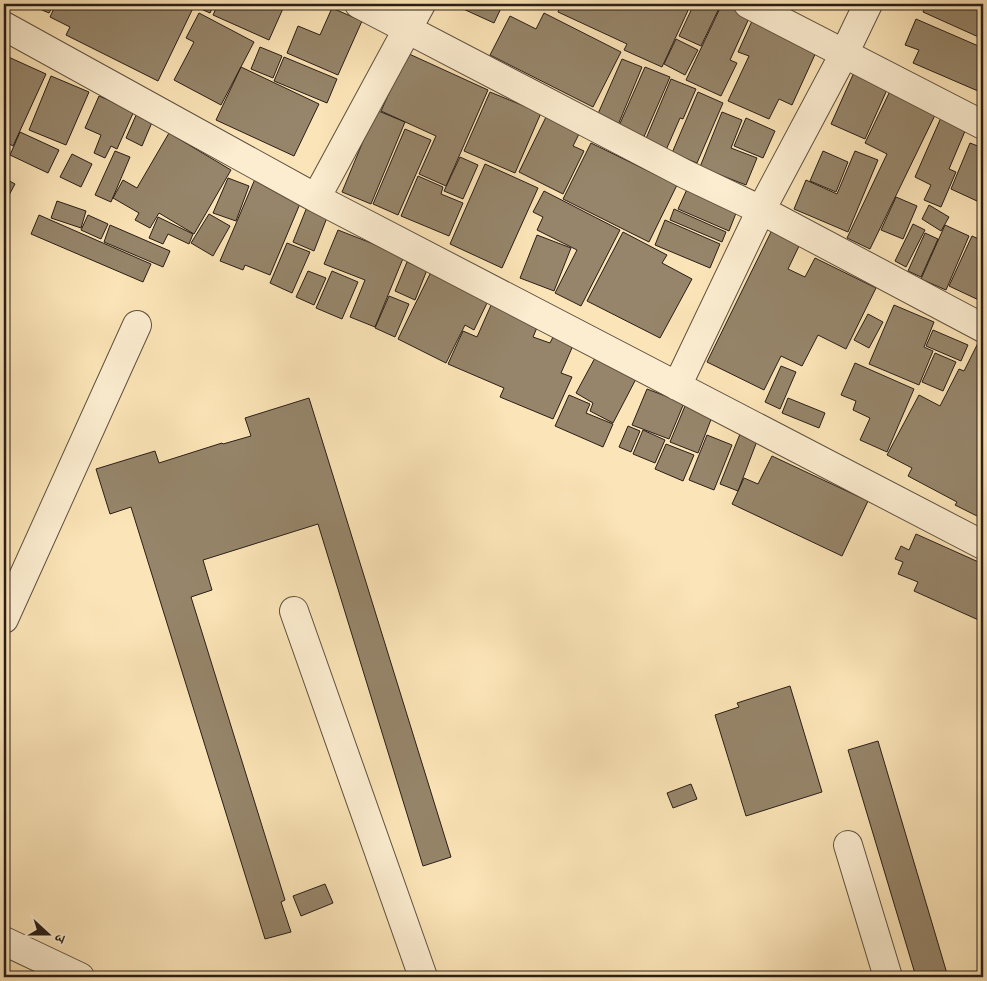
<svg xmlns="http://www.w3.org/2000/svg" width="987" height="981" font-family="'Gentium Book Plus','Noto Serif Devanagari',serif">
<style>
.building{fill:#96856a;stroke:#291e17}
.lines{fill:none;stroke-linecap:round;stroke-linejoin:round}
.street-casing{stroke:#5e503f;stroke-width:30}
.street{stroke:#fcedd0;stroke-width:28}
</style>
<rect width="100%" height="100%" fill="#fbe4b7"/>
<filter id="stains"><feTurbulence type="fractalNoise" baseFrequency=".004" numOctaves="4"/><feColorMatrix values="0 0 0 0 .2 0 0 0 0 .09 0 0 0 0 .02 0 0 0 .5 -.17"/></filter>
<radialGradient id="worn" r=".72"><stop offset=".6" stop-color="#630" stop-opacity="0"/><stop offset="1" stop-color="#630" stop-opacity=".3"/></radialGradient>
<path class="building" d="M28 4H54L49 13Z
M56 4H214L210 13 194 6 158 81 66 35 70 27 50 17Z
M218 4H285L269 40 213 15Z
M462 4H503L494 23 461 8Z
M561 4H691L662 67 624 50 627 44 558 12Z
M694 4H721L701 46 679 36Z
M722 4H731L751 14 730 60 737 63 721 96 686 80Z
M926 4H983V39L923 12Z
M332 8 362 21 338 75 287 53 298 26 320 35Z
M199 13 254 42 221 105 174 80 194 42 186 38Z
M544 13 621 52 593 107 490 55 510 16 536 29Z
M916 19 983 48V79L978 91 913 63 919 50 905 45Z
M752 21 817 50 792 105 779 99 769 119 728 101 749 56 738 52Z
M676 39 698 50 685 75 664 64Z
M260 47 282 56 273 78 251 69Z
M407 53 488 90 446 186 419 174 436 136 381 111Z
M4 55 46 74 13 146 4 141Z
M284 57 337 79 327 103 274 81Z
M622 59 642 67 618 125 597 116Z
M241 67 319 104 294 156 216 120Z
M645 67 670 77 643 139 618 128Z
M856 68 890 83 865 139 831 124Z
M51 76 89 92 66 145 29 130Z
M671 79 696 89 683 119 680 118 666 150 645 141Z
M891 89 937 111 870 249 847 238 887 154 865 143Z
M490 92 541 113 515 173 464 151Z
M698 92 723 103 697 163 672 153Z
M99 96 134 111 117 149 111 146 105 158 94 153 101 135 85 128Z
M376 110 405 122 371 204 342 192Z
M722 112 742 120 731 148 757 158 746 185 700 167Z
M137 113 153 120 142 146 126 138Z
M943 113 968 124 949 169 956 172 941 207 924 200 931 185 915 177Z
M547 115 580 132 573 146 584 151 563 194 519 172Z
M746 118 775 131 763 158 734 146Z
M405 129 431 140 398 215 373 204Z
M20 132 59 150 48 173 10 155Z
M169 133 231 170 194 234 159 213 150 228 135 220 139 213 113 198 123 180 137 188Z
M591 143 677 185 649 242 563 199Z
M970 143 983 148V186L977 201 951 189Z
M115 151 130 157 111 202 95 195Z
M823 151 848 162 836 192 810 181Z
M855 151 878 160 848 232 794 209 806 180 837 194Z
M72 154 92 164 81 187 60 177Z
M460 157 478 165 463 199 444 191Z
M485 164 538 188 502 268 450 244Z
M418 176 443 187 441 194 463 203 449 236 401 216Z
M4 178 15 184 7 199 4 197Z
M228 178 249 186 236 221 213 213Z
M255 179 302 199 270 275 245 265 243 270 220 261Z
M688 187 738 208 729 231 678 209Z
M544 191 620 230 581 306 555 293 577 250 537 230 543 217 533 212Z
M896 197 917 206 903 239 881 230Z
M57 201 86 211 81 228 51 218Z
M929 205 949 217 941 231 922 219Z
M307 207 328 215 314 251 293 242Z
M674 209 726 232 722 242 670 220Z
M209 214 230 226 213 256 191 243Z
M39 215 151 264 143 282 31 234Z
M88 215 108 224 101 239 81 230Z
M158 217 193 234 189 244 168 234 163 244 149 238Z
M665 220 720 244 710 268 655 245Z
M913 224 925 230 906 267 895 261Z
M110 225 170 251 163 267 104 242Z
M945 225 969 236 946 290 921 279Z
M338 230 404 256 375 327 350 317 365 280 324 264Z
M772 230 800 244 788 269 805 277 815 258 876 288 846 349 818 335 802 366 781 356 764 390 707 362Z
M623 232 667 255 662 263 692 279 660 338 587 301Z
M925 233 938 239 921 277 908 271Z
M537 235 571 248 554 291 520 278Z
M972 236 983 241V302L949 286Z
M287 243 310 252 292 293 270 283Z
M407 262 427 270 415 300 395 291Z
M308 271 326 278 314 305 296 297Z
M332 271 358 282 342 319 316 308Z
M431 272 488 301 474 330 465 325 446 363 398 339Z
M389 296 409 304 395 337 375 328Z
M492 303 539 323 533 337 550 343 555 333 575 341 561 373 572 377 553 419 500 397 504 388 448 364 463 331 477 337Z
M894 305 934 322 924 347 933 351 919 385 869 364Z
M868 314 883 322 869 348 854 340Z
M933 330 968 345 961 361 926 346Z
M979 341 983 343V519L955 505 957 502 908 476 912 468 887 455 919 395 940 406 959 369 964 371Z
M935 353 956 362 943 391 922 382Z
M596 356 637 377 613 423 590 411 593 403 576 393Z
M855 363 914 389 887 452 860 440 870 418 853 410 856 401 841 395Z
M781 366 796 372 780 409 765 402Z
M647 389 684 403 669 439 632 425Z
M569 395 590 404 586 413 613 424 603 447 555 426Z
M309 398 451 857 423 866 318 524 203 560 212 590 191 597 285 900 281 902 291 932 265 939 131 507 110 514 96 469 155 451 159 463 222 443 223 444 251 436 245 418Z
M788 398 825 413 819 428 782 413Z
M685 406 712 417 698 453 670 442Z
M628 426 640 431 631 452 619 447Z
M643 430 665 440 655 463 633 454Z
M740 434 757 441 738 491 720 484Z
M707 435 732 445 714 490 689 480Z
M666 444 694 455 683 481 655 469Z
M772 456 868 501 842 556 732 504 744 478 758 484Z
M916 534 983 564V622L914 591 918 582 898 574 903 562 895 559 901 546 909 550Z
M790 686 822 792 746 816 715 715 739 707 737 703Z
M878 741 948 977H916L848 750Z
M691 784 697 799 673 808 667 793Z
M325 884 333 903 301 916 293 896Z"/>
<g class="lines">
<g class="street-casing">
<path id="street" d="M359 4 685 174 761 210 983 328
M748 4 983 125
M4 26 316 198 983 545
M316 198 421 4
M677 386 761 210 844 54 868 4
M294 611 423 977
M4 619 137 325
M848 845 888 977
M4 941 80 977"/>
</g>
<use href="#street" class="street"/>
</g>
<rect width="987" height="981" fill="none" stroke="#fbe4b7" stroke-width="20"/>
<rect x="5" y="5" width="977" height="971" fill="none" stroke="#291e17" stroke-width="2.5"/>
<rect x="10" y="10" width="967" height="961" fill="none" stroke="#291e17"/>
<g transform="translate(48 934) rotate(111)" stroke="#fcedd0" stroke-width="4" paint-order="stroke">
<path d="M0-4L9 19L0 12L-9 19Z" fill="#291e17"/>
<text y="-8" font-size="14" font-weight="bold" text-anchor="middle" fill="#291e17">उ</text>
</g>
<rect width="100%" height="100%" filter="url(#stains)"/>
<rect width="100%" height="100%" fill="url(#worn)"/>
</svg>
